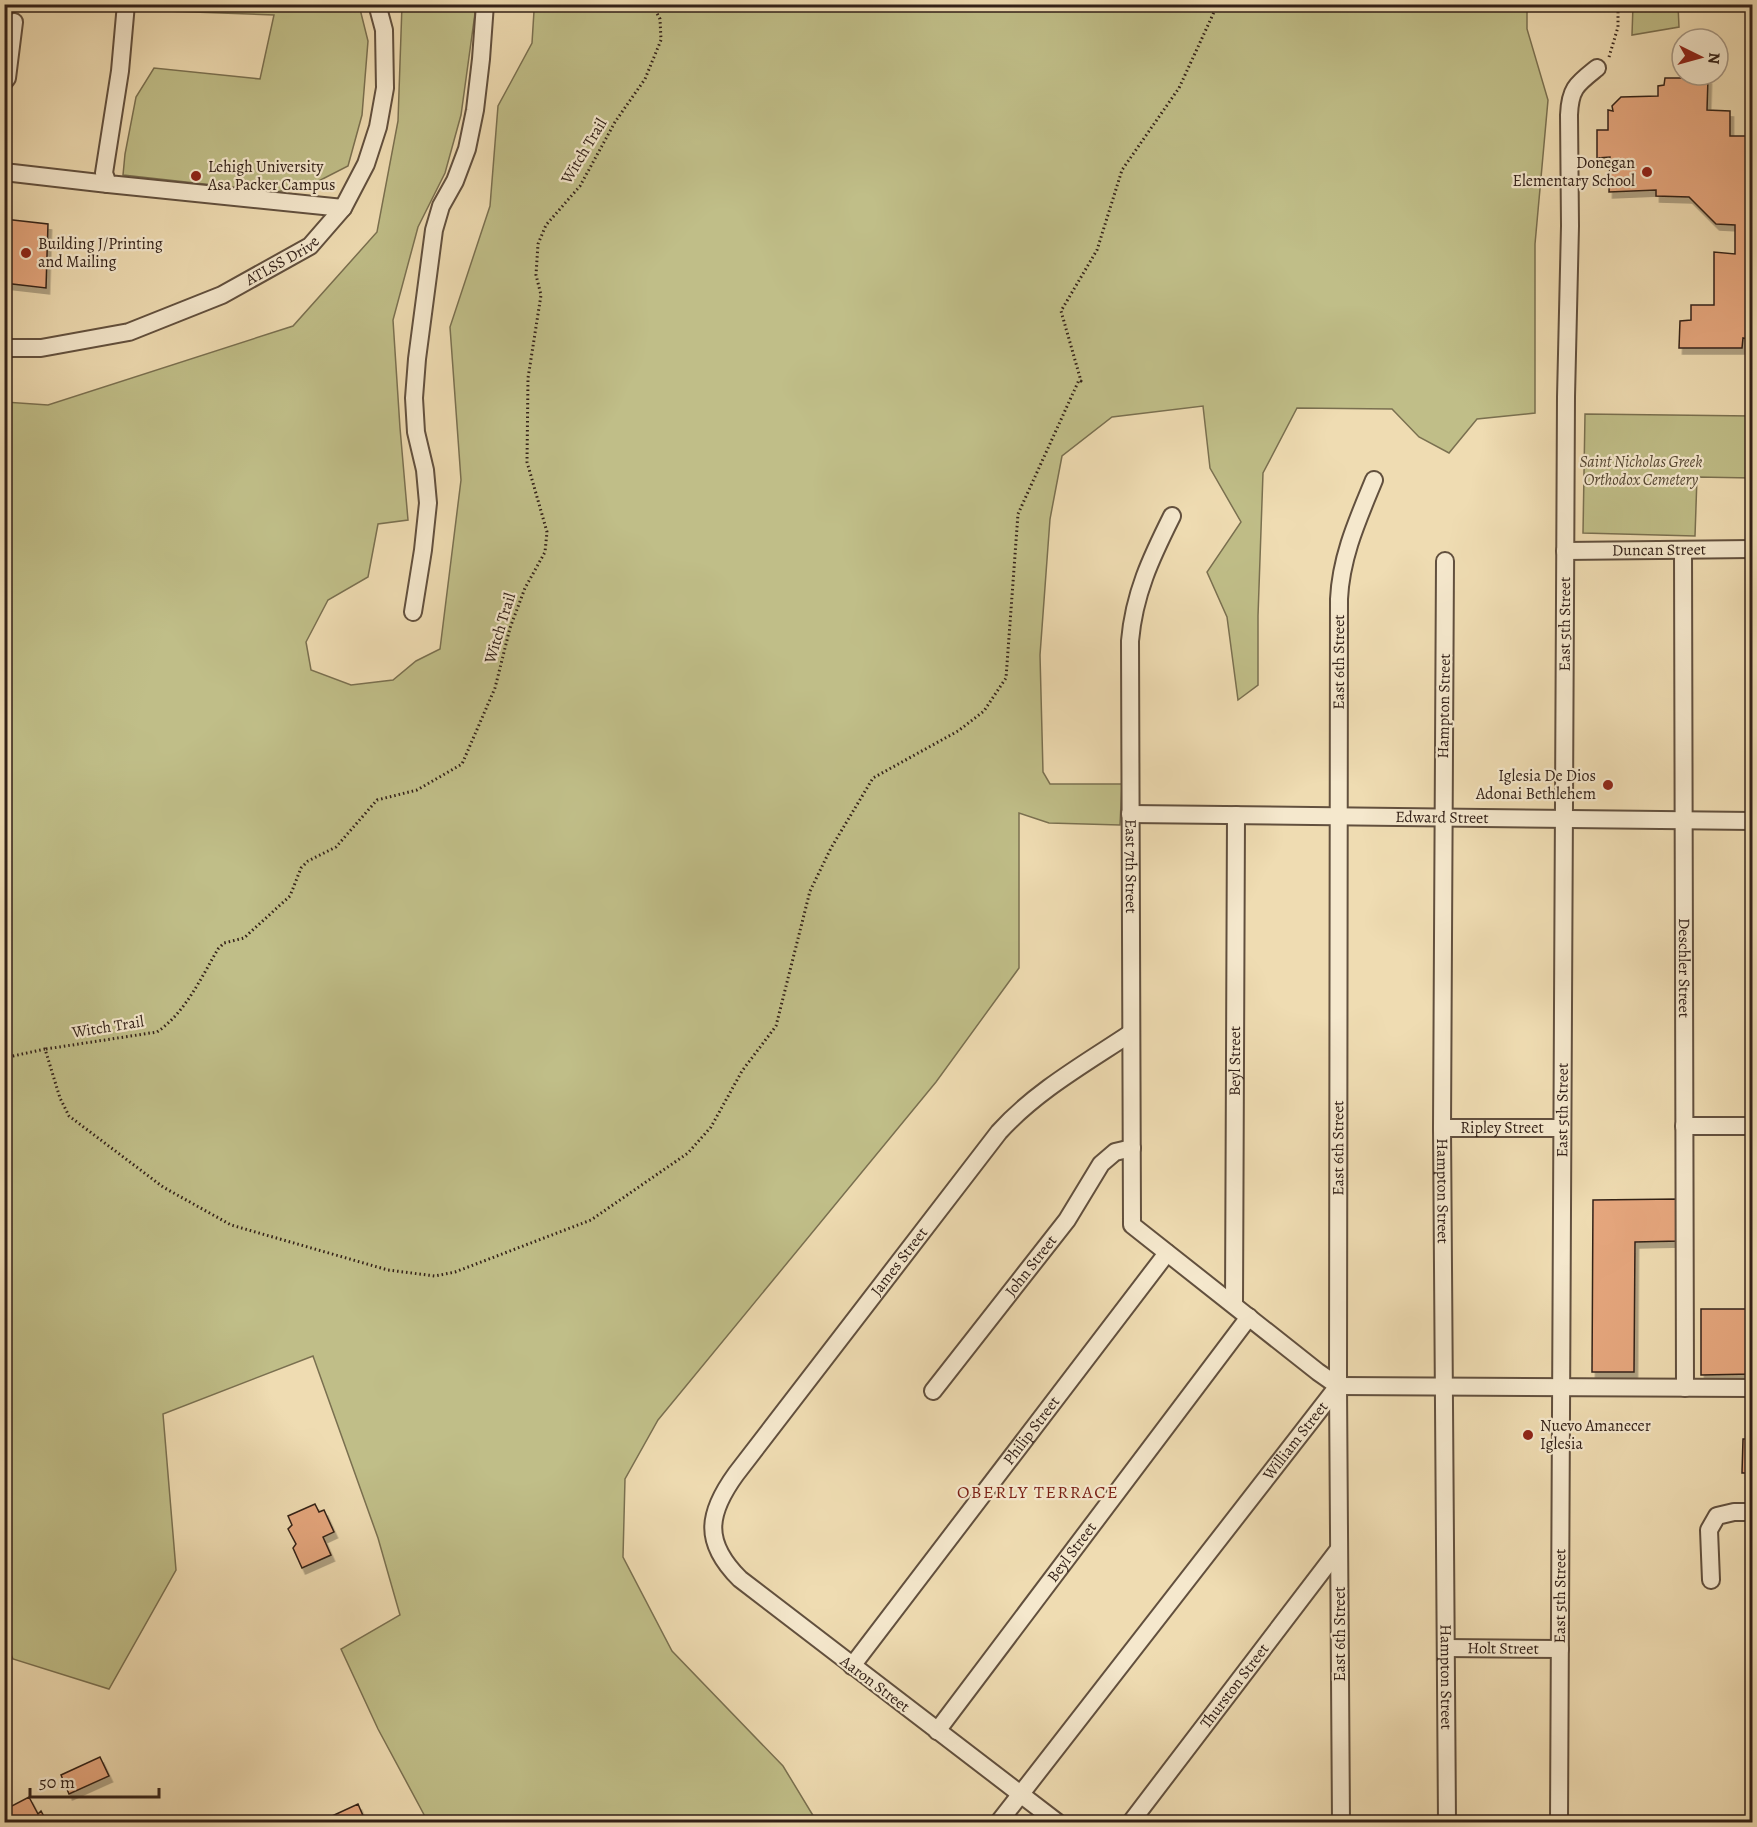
<svg xmlns="http://www.w3.org/2000/svg" width="1757" height="1827" font-family="Alegreya,serif">
<style>
.green{fill:#c0be88;stroke:#7a7050;stroke-width:1.5}
.building{fill:#e6a77e;stroke:#332118;stroke-width:1.5;filter:url(#shadow)}
.lines{fill:none;stroke-linecap:round;stroke-linejoin:round}
.minor-casing{stroke:#62503e;stroke-width:20}
.path{stroke:#332118;stroke-width:3;stroke-dasharray:1.5 3;stroke-linecap:butt}
.minor{stroke:#f5e8cd;stroke-width:16}
.poi-dot{fill:#8f2418;stroke:#f5e8cd;stroke-width:2}
.labels{text-anchor:middle;dominant-baseline:central;stroke-width:4.5;stroke-linejoin:round;paint-order:stroke}
.street-label{font-size:16px;fill:#332118;stroke:#f5e8cd}
.poi-label{font-size:16px;fill:#332118;stroke:#f5e8cd;text-anchor:start}
.park-label{font-size:16px;font-style:italic;fill:#564834;stroke:#f5e8cd}
.neighbourhood-label{font-size:18px;letter-spacing:1.5px;fill:#7a1f14;stroke:#f5e8cd}
</style>
<defs>
<filter id="shadow"><feDropShadow dx="3.5" dy="6" stdDeviation="0" flood-color="#0004"/></filter>
</defs>
<rect width="100%" height="100%" fill="#efdcb2"/>
<filter id="stains"><feTurbulence type="fractalNoise" baseFrequency=".00333" numOctaves="4"/><feColorMatrix values="0 0 0 0 .2 0 0 0 0 .09 0 0 0 0 .02 0 0 0 .5 -.17"/></filter>
<radialGradient id="worn" r=".72"><stop offset=".6" stop-color="#630" stop-opacity="0"/><stop offset="1" stop-color="#630" stop-opacity=".3"/></radialGradient>
<path class="green" d="M166 5H359L368 41 362 115 348 166 307 187 275 192 123 175 125 154 136 97 154 68 260 79 274 15 166 11Z
M402 5 475 4 476 6 461 115 445 173 418 227 393 320 400 428 408 520 378 524 368 577 328 600 306 642 311 670 351 685 393 680 416 661 440 649 461 480 450 327 490 206 498 106 532 43 534 11 530 5H1527V29L1548 100 1535 244V413L1477 419 1449 453 1419 437 1392 409 1297 408 1263 473 1258 616V685L1238 700 1227 617 1207 572 1241 522 1210 468 1203 406 1112 417 1062 456 1050 519 1040 655 1043 772 1050 784H1122L1120 825 1049 823 1019 813V968L936 1082 658 1420 625 1479 623 1557 672 1651 783 1766 817 1822H428L378 1729 341 1649 400 1615 378 1538 313 1356 163 1414 176 1570 109 1689 13 1659 5 1641V402L48 405 293 326 377 232 398 121Z
M1633 5H1678L1679 27 1632 35Z
M1585 414 1752 416V478L1697 477 1695 536 1583 533Z"/>
<path class="building" d="M1665 78H1708L1707 110 1730 111V136H1752V213L1751 215 1750 237H1752V348L1748 343V339L1743 338 1742 348H1679L1680 321 1691 320V305H1714V252L1735 254V225L1716 224 1689 197 1656 196V190L1609 192 1610 157 1597 158V130H1608V110L1613 111 1612 106 1621 97 1658 96V86L1664 85Z
M4 219 48 224 46 288 4 283Z
M1679 1199 1680 1241 1635 1242 1634 1372H1592L1593 1200Z
M1747 1277H1752V1309H1746Z
M1701 1309H1752V1374L1701 1375Z
M1743 1439H1752V1473H1742Z
M315 1504 319 1512 324 1510 334 1532 323 1537 331 1555 302 1568 293 1548 296 1544 288 1529 292 1525 288 1516Z
M100 1757 109 1776 69 1794 61 1775Z
M29 1797 38 1814 41 1811 47 1822H9L4 1810Z
M358 1804 364 1818 354 1822H319Z
M217 1817 220 1822H204Z"/>
<g class="lines">
<g class="minor-casing">
<g id="minor">
<path d="M126 4 120 71 104 173 108 184 343 208"/>
<path d="M4 82 7 78 14 22"/>
<path d="M4 172 108 184"/>
<path id="s1" d="M4 348H41L129 332 222 295 310 246 343 208 366 164 378 127 385 88 384 30 377 4"/>
<path id="s2" d="M1172 516C1151 558 1134 594 1130 641L1132 1225 1318 1372 1338 1386"/>
<path id="s3" d="M1683 550 1685 1388"/>
<path id="s4" d="M1565 551 1752 549"/>
<path id="s5" d="M1445 561 1442 1128 1447 1822"/>
<path d="M413 612 423 550 428 503 425 470 416 432 414 398 417 359 434 230 441 206 455 181 467 149 475 110 481 59 485 4"/>
<path id="s6" d="M1130 814 1752 821"/>
<path d="M1684 1126H1752"/>
<path id="s7" d="M1442 1128H1562"/>
<path id="s8" d="M1234 1305 1236 815"/>
<path d="M1338 1386 1752 1388"/>
<path id="s9" d="M933 1391 1067 1220 1101 1164 1115 1152 1132 1148"/>
<path d="M1711 1580 1709 1530 1717 1516 1734 1512H1752"/>
<path id="s10" d="M1446 1648 1560 1649"/>
<path id="s11" d="M852 1666 1167 1253"/>
<path id="s12" d="M937 1731 1249 1317"/>
<path id="s13" d="M999 1822 1338 1386"/>
<path id="s14" d="M1057 1822 740 1579C703 1542 707 1514 736 1474L999 1132C1036 1091 1086 1063 1131 1033"/>
<path id="s15" d="M1131 1822 1339 1549"/>
<path id="s16" d="M1341 1822 1338 1386 1339 599C1341 556 1358 519 1374 480"/>
<path id="s17" d="M1559 1822 1566 397 1570 226 1569 115C1570 88 1577 84 1597 68"/>
</g>
</g>
<path class="path" d="M1609 57 1618 27V4
M46 1049 157 1032C185 1013 201 978 218 949L224 943 244 938 290 896 301 868 308 861 336 847 377 800 417 790 462 764 495 688 510 628 525 588 545 552 547 532 527 462 528 378 541 295 536 275 538 244 546 225 580 186 615 122 645 79 661 40 660 19 652 4
M4 1058 45 1049 60 1098 69 1116 163 1187 231 1225 388 1270 435 1276 455 1272 591 1220 688 1153 711 1127 742 1071 776 1026 810 891 831 848 873 778 958 731 984 711 1006 678 1018 514 1079 380 1081 381 1061 311 1097 250 1122 170 1179 88 1215 10V4"/>
<use href="#minor" class="minor"/>
</g>
<g class="poi-dot">
<circle cx="1647" cy="172" r="6"/>
<circle cx="196" cy="176" r="6"/>
<circle cx="26" cy="253" r="6"/>
<circle cx="1608" cy="785" r="6"/>
<circle cx="1528" cy="1435" r="6"/>
</g>
<g class="labels">
<g class="street-label">
<text transform="translate(584 151) rotate(-59)">Witch Trail</text>
<text stroke="none"><textPath href="#s1" startOffset="296">ATLSS Drive</textPath></text>
<text stroke="none"><textPath href="#s4" startOffset="94">Duncan Street</textPath></text>
<text stroke="none"><textPath href="#s17" startOffset="1198">East 5th Street</textPath></text>
<text transform="translate(500 628) rotate(-73)">Witch Trail</text>
<text stroke="none"><textPath href="#s16" startOffset="1160">East 6th Street</textPath></text>
<text transform="translate(1444 706) rotate(-89)">Hampton Street</text>
<text stroke="none"><textPath href="#s6" startOffset="312">Edward Street</textPath></text>
<text stroke="none"><textPath href="#s2" startOffset="358">East 7th Street</textPath></text>
<text stroke="none"><textPath href="#s3" startOffset="418">Deschler Street</textPath></text>
<text transform="translate(108 1027) rotate(-9)">Witch Trail</text>
<text stroke="none"><textPath href="#s8" startOffset="244">Beyl Street</textPath></text>
<text stroke="none"><textPath href="#s17" startOffset="712">East 5th Street</textPath></text>
<text stroke="none"><textPath href="#s7" startOffset="60">Ripley Street</textPath></text>
<text stroke="none"><textPath href="#s16" startOffset="674">East 6th Street</textPath></text>
<text stroke="none"><textPath href="#s5" startOffset="630">Hampton Street</textPath></text>
<text stroke="none"><textPath href="#s14" startOffset="786">James Street</textPath></text>
<text stroke="none"><textPath href="#s9" startOffset="159">John Street</textPath></text>
<text stroke="none"><textPath href="#s11" startOffset="296">Philip Street</textPath></text>
<text stroke="none"><textPath href="#s13" startOffset="483">William Street</textPath></text>
<text stroke="none"><textPath href="#s12" startOffset="224">Beyl Street</textPath></text>
<text stroke="none"><textPath href="#s17" startOffset="226">East 5th Street</textPath></text>
<text transform="translate(1340 1634) rotate(-90)">East 6th Street</text>
<text stroke="none"><textPath href="#s10" startOffset="57">Holt Street</textPath></text>
<text stroke="none"><textPath href="#s5" startOffset="1116">Hampton Street</textPath></text>
<text transform="translate(875 1684) rotate(37)">Aaron Street</text>
<text stroke="none"><textPath href="#s15" startOffset="171">Thurston Street</textPath></text>
</g>
<g class="poi-label">
<text x="1635" y="163" text-anchor="end">Donegan<tspan x="1635" dy="18">Elementary School</tspan></text>
<text x="208" y="167">Lehigh University<tspan x="208" dy="18">Asa Packer Campus</tspan></text>
<text x="38" y="244">Building J/Printing<tspan x="38" dy="18">and Mailing</tspan></text>
<text x="1596" y="776" text-anchor="end">Iglesia De Dios<tspan x="1596" dy="18">Adonai Bethlehem</tspan></text>
<text x="1540" y="1426">Nuevo Amanecer<tspan x="1540" dy="18">Iglesia</tspan></text>
</g>
<g class="park-label">
<text x="1641" y="462">Saint Nicholas Greek<tspan x="1641" dy="18">Orthodox Cemetery</tspan></text>
</g>
<g class="neighbourhood-label">
<text x="1038" y="1492">OBERLY TERRACE</text>
</g>
</g>
<rect width="1757" height="1827" fill="none" stroke="#efdcb2" stroke-width="24"/>
<rect x="6" y="6" width="1745" height="1815" fill="none" stroke="#332118" stroke-width="3"/>
<rect x="12" y="12" width="1733" height="1803" fill="none" stroke="#332118" stroke-width="1.5"/>
<g transform="translate(1700 57) rotate(95)"><circle r="28" fill="#f5e8cd" stroke="#a79885" stroke-width="1.5"/>
<path d="M0-4.5L10 22L0 15L-10 22Z" fill="#8f2418"/>
<text y="-9" font-size="16" font-weight="bold" text-anchor="middle" fill="#332118">N</text>
</g>
<path d="M30 1788v9h129v-9" fill="none" stroke="#332118" stroke-width="3"/>
<text x="39" y="1788" font-size="18" fill="#332118" stroke="#f5e8cd" stroke-width="4.5" paint-order="stroke">50 m</text>
<rect width="100%" height="100%" filter="url(#stains)"/>
<rect width="100%" height="100%" fill="url(#worn)"/>
</svg>
